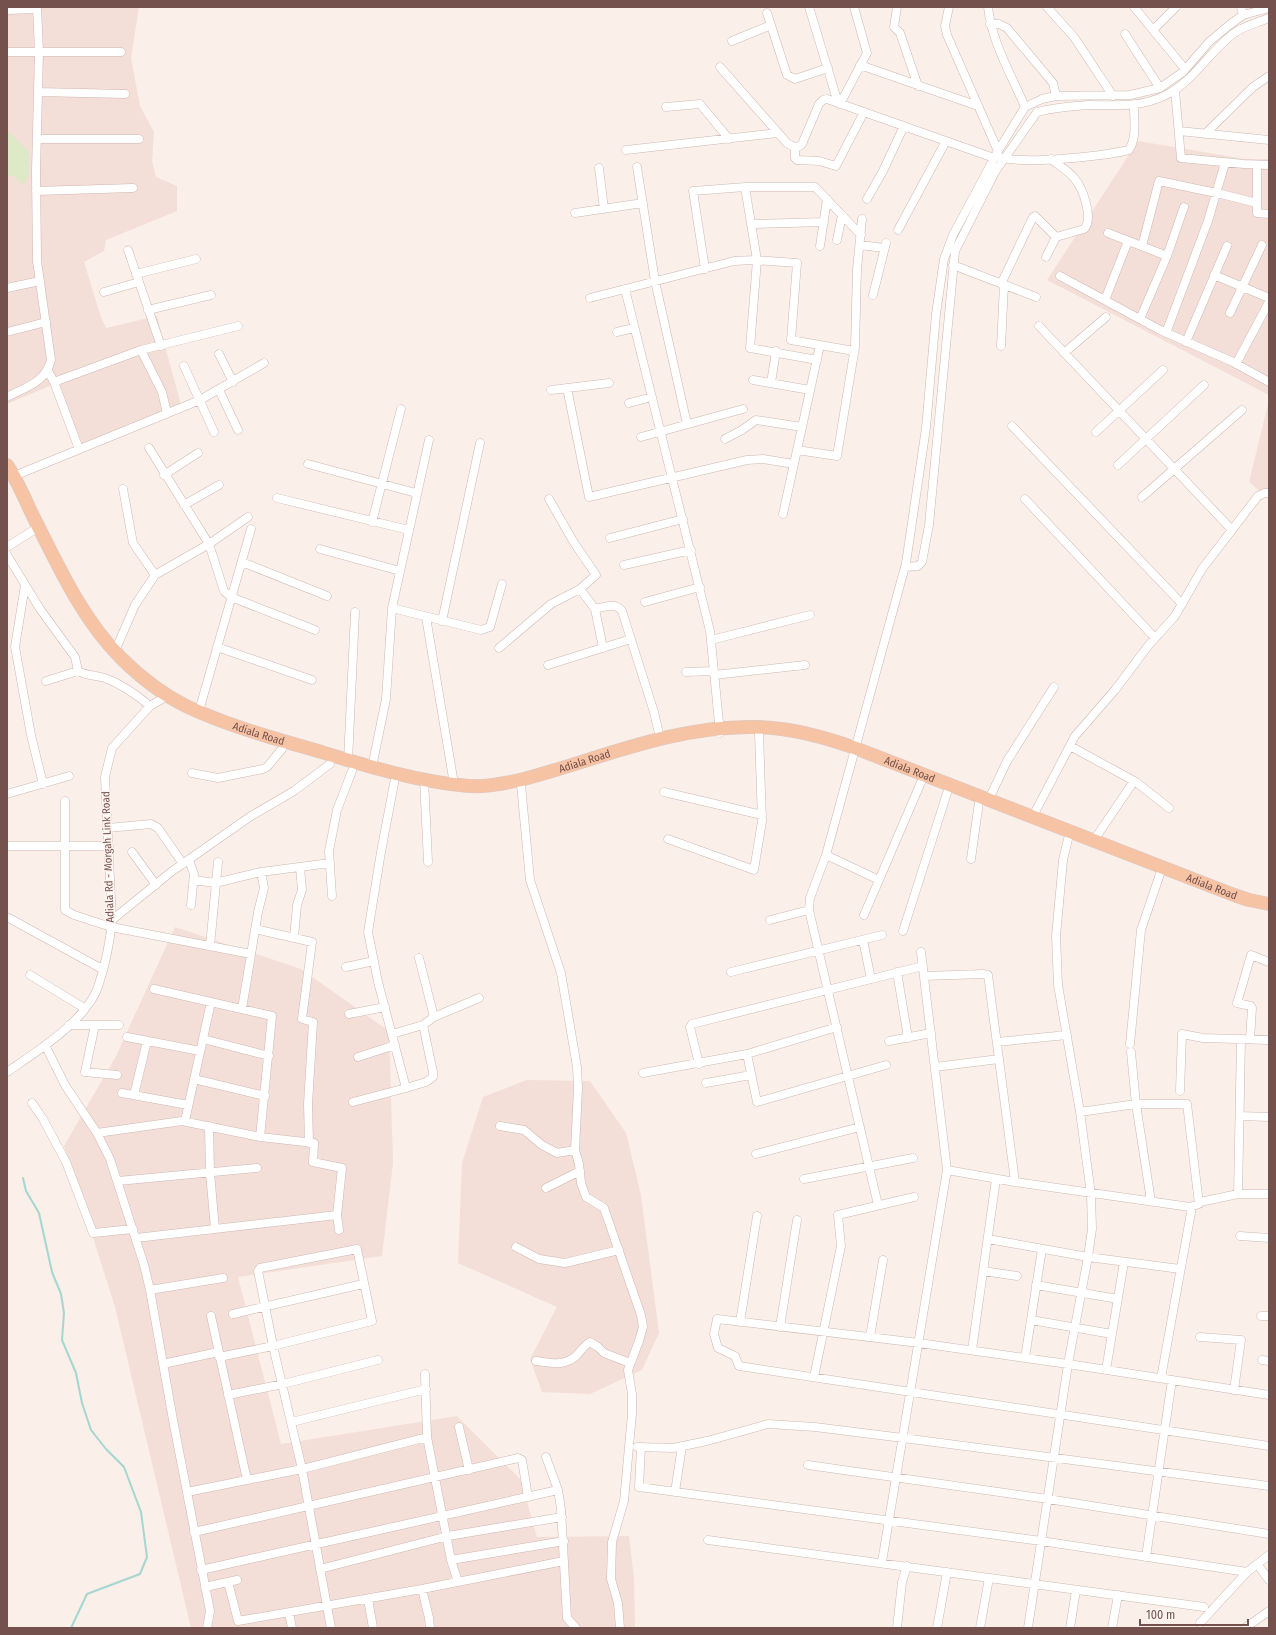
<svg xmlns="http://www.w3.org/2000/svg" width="1276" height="1635" font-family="'Fira Sans Condensed',sans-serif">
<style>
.residential{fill:#f3dfd7}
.green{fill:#dee9c7}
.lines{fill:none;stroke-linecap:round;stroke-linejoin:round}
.stream{stroke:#a5d6d0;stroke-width:2}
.minor-casing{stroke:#cfb7b1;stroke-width:9}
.primary-casing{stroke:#d6cbca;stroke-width:14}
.minor{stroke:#fff;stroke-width:8}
.primary{stroke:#f6c3a5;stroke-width:13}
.labels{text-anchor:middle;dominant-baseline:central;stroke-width:3;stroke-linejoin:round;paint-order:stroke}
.street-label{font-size:11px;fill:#75514d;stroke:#fef4ef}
</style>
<rect width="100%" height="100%" fill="#fbefe9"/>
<path class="residential" d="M7 7H139L131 58 140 106 154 132 152 161 156 177 177 186V211L106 240 104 251 84 262 101 317 106 328 157 316 181 405 80 445 57 383 7 404Z
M1138 141 1245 159H1269V395L1047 280Z
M1269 400V499L1249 482Z
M175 927 301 969 389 1031 393 1163 382 1256 238 1277 281 1444 457 1416 521 1480 537 1537 629 1536 634 1579 635 1628H191L115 1307 64 1146 116 1056Z
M527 1080 590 1081 626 1133 641 1195 659 1333 642 1370 590 1394 542 1392 530 1359 557 1307 458 1263 462 1163 483 1097Z"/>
<path class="green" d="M9 132 29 152V175L23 185 13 175 7 176V135Z"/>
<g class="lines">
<path class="stream" d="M23 1178 26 1191 39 1213 52 1272 61 1294 64 1313 62 1340 76 1373 82 1403 91 1430 106 1449 124 1467 141 1512 147 1557 140 1574 87 1594 71 1628"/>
<g class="minor-casing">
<path id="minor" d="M809 7 838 103
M897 7 894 27 900 33 918 86
M949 7 945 26 947 35 998 151
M988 7C992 43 1011 74 1025 107
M1047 7 1074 37 1113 96
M1134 7 1185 69
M1241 7 1243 15
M7 10 37 9
M767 13 787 75 795 79 828 68
M990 24H999L1007 28 1053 83 1056 96
M1153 30 1176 7
M1125 34 1160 88
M732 41 771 25
M7 52H121
M860 65 978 106
M720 67 787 143 792 146 798 147 802 144 819 104 823 100 827 99 994 158
M1175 90 1181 158 1244 164 1269 165
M38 92 125 94
M840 104 867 53 854 7
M666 107 700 104 729 139
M1179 131 1269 140
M1205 134 1253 87 1269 76
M37 139H139
M795 147V158L797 160 819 161 836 166 864 112
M626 150 778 133
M1000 157C1024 165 1103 156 1129 150 1137 137 1134 121 1134 106
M1257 165V213L1269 214
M637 167 655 281 687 424
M599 168 604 209
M745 187 757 260 750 348 817 360
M36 191 133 188
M867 199 883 171 904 126
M575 213 643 203
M751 224 824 222
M898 230 946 141
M1108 233 1167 256
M837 240 842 215
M860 245 884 248
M820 246 827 199
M1142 246 1159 181 1221 194 1257 203
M128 250 161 346
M1046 257 1056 237 1084 229C1094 219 1083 189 1075 179 1069 171 1058 165 1051 159
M953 265 1036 297
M705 269 693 191 745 187H815L861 235
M136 274 196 259
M1214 275 1269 298
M1060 276 1160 330 1233 362 1269 382
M1001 284 1033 217 1035 216 1056 237
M7 288 40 281
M625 289 710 631 720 733
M104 292 139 282
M873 295 886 243
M590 298 734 261 754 260 797 263 791 340 854 351
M1105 300 1128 241
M148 310 211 295
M1230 313 1262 245
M1140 319 1167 256 1184 207
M1039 326 1232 530
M7 332 46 322
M617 332 634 328
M1166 333 1208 221 1225 163
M1186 342 1227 246
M1001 346 1004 285
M141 350 162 392 167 413
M1064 353 1106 317
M219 354 233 382
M1236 364 1269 302
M184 366 214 432
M48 371 54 382 79 449
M753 380 810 390
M54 382 141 350 238 326
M771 383 776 351
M567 388 589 497 747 460 763 459 794 464
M219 390 238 430
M551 390 609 383
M7 397C26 387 45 383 51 360L37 261 36 171 39 52 37 7
M629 403 652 397
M1012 426 1182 604
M1096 432 1163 370
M641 437 743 409
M725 439 742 430 756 420 802 427
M149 448 209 544 224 591 231 597 315 630
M797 450 837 456 855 347 857 269 862 219
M308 464 416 493
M1118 465 1204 385
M164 475 198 453
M14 476 200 400 264 363
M123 489 133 543 155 575
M1142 497 1242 410
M277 498 409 530
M1025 499 1155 638
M184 505 219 485
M783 514 820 345
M372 522 401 409
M610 538 683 519
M7 547 34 530
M320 549 400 571
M7 555 40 609 75 657 78 671
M242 562 327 596
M624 565 691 550
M905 567 918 566 922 562 929 525 955 251 995 172 1037 112C1053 108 1072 106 1088 105 1116 105 1140 108 1166 95 1194 81 1208 53 1233 34 1243 26 1257 23 1269 18
M25 585 15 647 31 735 43 784
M580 589 595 609 603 648
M645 602 700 587
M392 608 481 630 490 627 502 584
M595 609C605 607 615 602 622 611L654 712 660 738
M426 617 454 784
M442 621 480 443
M711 640 810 615
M217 647 312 680
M499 648 551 604 580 589 596 575 573 541 549 499
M115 651 135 605 155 575 209 544 248 517
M548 665 631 639
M686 672 714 671
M714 675 805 665
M46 681 78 671C87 676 96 675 105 678 121 684 137 695 150 706
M199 711 251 529
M1070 746 1136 782 1169 808
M348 761 355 612
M372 767 386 699 392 608 429 440
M192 773 218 778 263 769 267 767 282 749
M424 779 428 862
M521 785 530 880 561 973 577 1067 578 1088 575 1150 579 1164 581 1183 586 1197 604 1208 641 1315 643 1327 639 1341 628 1370 632 1394V1414L624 1501 612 1542 611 1579 618 1603 620 1628
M664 792 762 815
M7 794 69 776
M989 799 1007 761 1054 687
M65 801V910L74 915 111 927 251 954
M1033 816 1075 736 1115 690 1148 646 1175 616 1202 569 1258 496 1265 493H1269
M108 828 151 824 158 828 183 864
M668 839 754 870 762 821 759 733
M1094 840 1134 781
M7 846H109
M132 852 156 885
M826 855 879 880
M971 859 979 802
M189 860 194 874 191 905
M194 880 215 883 261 872 330 863
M332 896 329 851 337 810 352 771
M864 915 922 780
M7 917 102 969
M112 920 171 872 251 816 294 791 330 764
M770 920 809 910
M255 929 312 942 302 1019 313 1022 308 1104 309 1143
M903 931 948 790
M294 937 297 905 302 890 300 867
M863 940 871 979
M210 946 218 862
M419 958 434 1017
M346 967 374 961
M731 972 882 935
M897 972 908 1038
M30 975 84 1008
M924 976 983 974 988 975 1015 1182
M154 989 272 1016 260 1137
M242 1009 258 912 264 888 261 872
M349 1014 385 1007
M69 1025H119
M95 1025 85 1072 117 1075
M392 1034 423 1025 434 1017 479 998
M127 1037 200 1051
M203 1039 269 1056
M1250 1039 1252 1008 1251 1006 1237 1003 1238 1000 1251 955 1269 962
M889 1041 931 1033
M997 1042 1067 1035
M1130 1044 1141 930 1160 874
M45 1045 65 1085 97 1133 110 1159 144 1265 150 1290 173 1420 210 1611 207 1628
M1131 1052 1136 1104 1151 1201
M747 1054 757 1102 886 1065
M358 1057 395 1045
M699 1064 690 1027 692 1024 923 966
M935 1067 999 1059
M7 1072C36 1052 86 1021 98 987 105 966 110 942 112 920L105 777 112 748 150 706 162 699 165 694
M643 1073 747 1054 837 1027
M194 1079 265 1096
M706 1083 751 1075
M406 1088 426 1082 433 1077V1072L423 1025
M1180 1091 1182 1034 1203 1038 1269 1040
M122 1093 188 1105
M134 1095 147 1041
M353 1102 406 1088 378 982 368 932 381 852 396 773
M32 1103 43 1119 66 1162 93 1233 133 1229
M1240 1116 1269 1117
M185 1121 211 1002
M209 1126 210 1173 215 1229
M500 1126 524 1130 542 1145 557 1153 575 1150
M97 1133 182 1121 260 1137 314 1143 313 1162 342 1168 337 1215 339 1230
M756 1154 860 1127
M947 1170 1015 1182 1190 1207 1199 1204 1187 1104H1136L1080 1112
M804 1179 913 1158
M118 1181 257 1168
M546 1188 580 1171
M1238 1194 1241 1039
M1200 1202 1238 1194H1269
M878 1205 809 910 810 898 826 855 906 563 926 428 936 314 944 259 953 235 998 151 1025 107 1042 99 1056 96 1130 95 1160 88 1183 72 1209 42 1228 26 1243 15 1269 8
M1240 1236 1269 1238
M136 1238 337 1215
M988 1239 1088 1257 1180 1269
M516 1247 539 1259 565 1263 619 1250
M983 1271 1017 1276
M1036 1285 1118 1299
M150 1290 223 1278
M233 1314 363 1284
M211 1316 247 1480
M1261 1316H1269
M1031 1320 1112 1334
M740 1322 757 1216
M780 1327 797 1220
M870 1337 883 1260
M1200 1337 1241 1340 1234 1390
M972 1350 996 1179
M219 1357 273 1346 372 1321 357 1249 260 1268 258 1271 273 1346 302 1469 331 1628
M1025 1358 1042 1249
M1262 1360 1269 1361
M536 1361C552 1363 564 1367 577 1355 582 1350 584 1345 590 1342L598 1347 604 1353 630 1363
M163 1364 218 1352
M1106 1370 1124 1262
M425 1374 427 1437 451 1560 458 1582
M814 1377 841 1246 838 1215 914 1197
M1161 1378 1192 1207
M228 1395 283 1384 378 1360
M1269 1395 1068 1364 919 1343 717 1319 714 1334 718 1348 735 1356 739 1366 1269 1446
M292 1422 426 1389
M459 1427 469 1470
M637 1447 673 1448 707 1441 768 1424 815 1427 903 1438 1269 1486
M641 1447 639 1487 1041 1541 1247 1572
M546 1457 558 1490 561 1509 567 1618 576 1628
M808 1465 1048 1499 1269 1534
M187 1492 302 1469 427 1437
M675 1492 682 1446
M194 1532 518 1458 522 1460 528 1497
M708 1540 1204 1607
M1146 1557 1172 1380
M451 1560 564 1541
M882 1562 947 1170 921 952
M1257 1564 1269 1580
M320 1569 448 1536 562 1517
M201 1570 558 1490
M228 1582 238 1621 422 1589 564 1561
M205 1587 237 1580
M422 1589 429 1618 430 1628
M368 1599 373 1628
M289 1613 292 1628
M1200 1623 1247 1572 1269 1555
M897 1628 902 1582 907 1566
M937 1628 947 1572
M980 1628 989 1578
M1028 1628 1068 1364 1088 1257 1092 1229 1091 1194 1080 1112 1058 985 1056 936 1063 860 1068 839
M1070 1628 1076 1590
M1112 1628 1118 1595
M1245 1628 1269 1611"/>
</g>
<g class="primary-casing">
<g id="primary">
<path id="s1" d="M7 465C17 480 24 497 32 514 57 563 81 618 121 658 140 677 162 694 186 706 228 726 273 738 318 751 367 766 418 782 469 786 486 787 507 783 524 779 599 759 673 726 753 727 788 727 822 736 855 748L1234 895 1249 900 1269 904"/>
</g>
</g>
<use href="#minor" class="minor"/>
<use href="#primary" class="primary"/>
</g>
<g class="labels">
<g class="street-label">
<text stroke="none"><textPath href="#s1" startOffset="384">Adiala Road</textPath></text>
<text stroke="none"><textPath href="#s1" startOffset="720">Adiala Road</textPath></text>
<text stroke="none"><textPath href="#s1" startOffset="1056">Adiala Road</textPath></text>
<text transform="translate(108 857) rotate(-92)">Adiala Rd - Morgah Link Road</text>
<text stroke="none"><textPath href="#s1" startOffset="1380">Adiala Road</textPath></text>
</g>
</g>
<rect width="1276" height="1635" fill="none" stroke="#75514d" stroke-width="16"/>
<path d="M1140 1619v6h108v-6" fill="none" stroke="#75514d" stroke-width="2"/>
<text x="1146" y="1619" font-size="12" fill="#75514d" stroke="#fef4ef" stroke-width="3" paint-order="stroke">100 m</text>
</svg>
